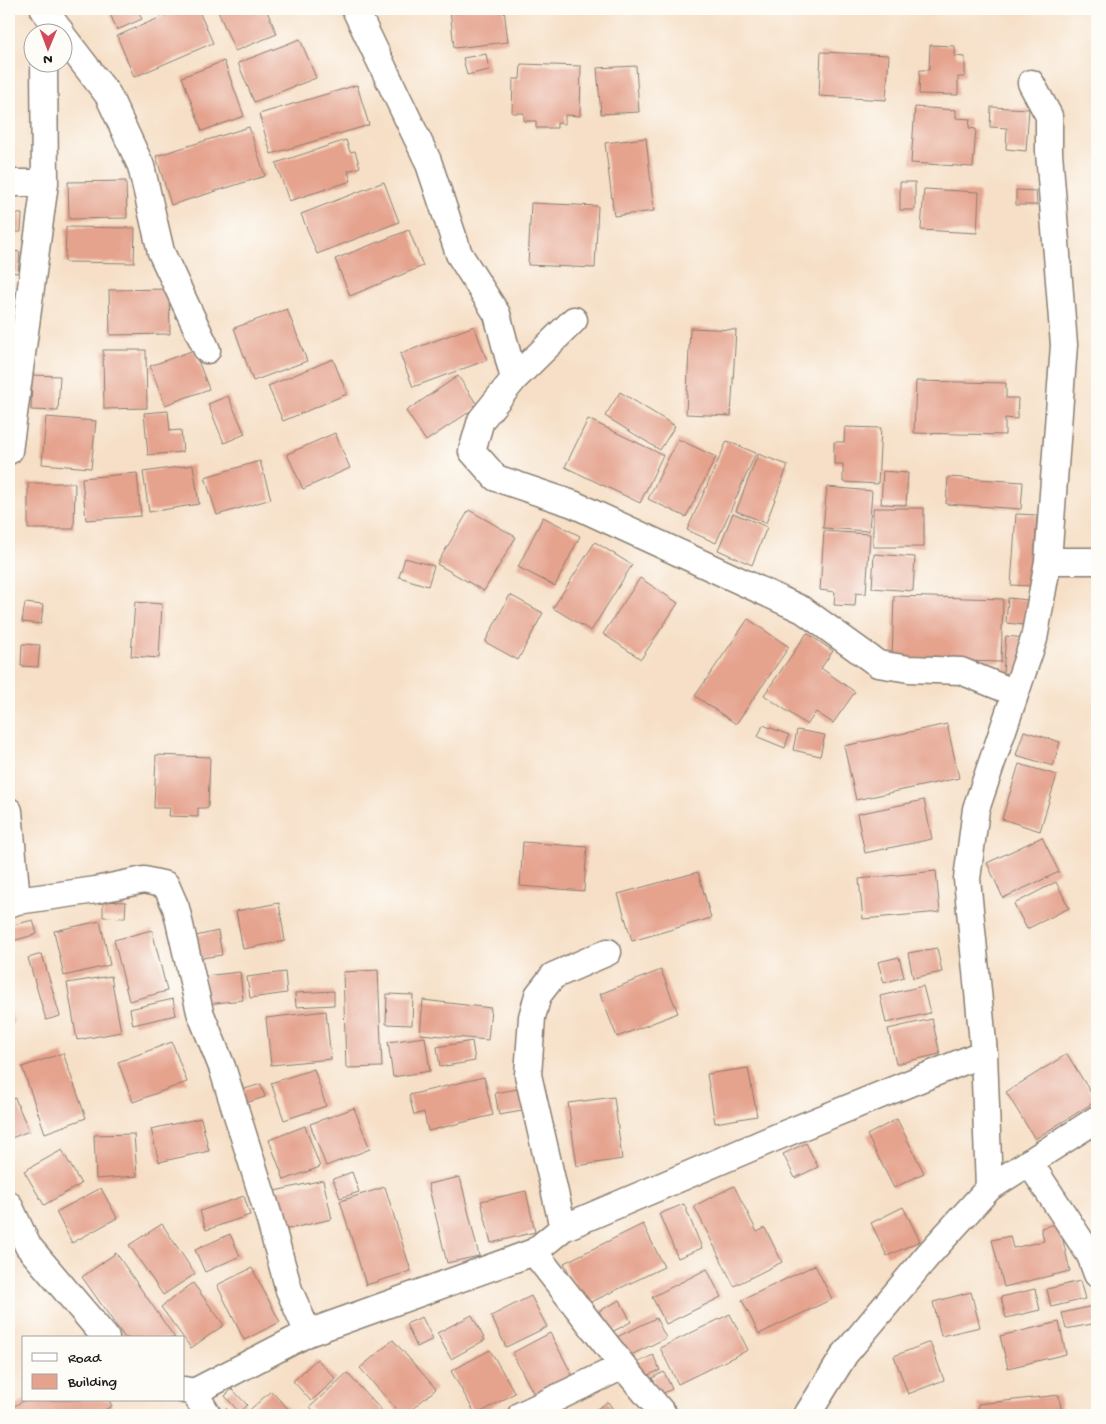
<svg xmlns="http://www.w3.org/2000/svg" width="1106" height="1424" font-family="'Gochi Hand',sans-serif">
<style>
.building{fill:#e5a28d}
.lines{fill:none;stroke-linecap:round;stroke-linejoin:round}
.minor-casing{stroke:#897e71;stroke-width:29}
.minor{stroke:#fff;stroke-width:26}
</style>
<rect width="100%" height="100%" fill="#fdfcf7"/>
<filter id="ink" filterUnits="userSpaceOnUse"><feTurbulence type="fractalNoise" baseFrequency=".02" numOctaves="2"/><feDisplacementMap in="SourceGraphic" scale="10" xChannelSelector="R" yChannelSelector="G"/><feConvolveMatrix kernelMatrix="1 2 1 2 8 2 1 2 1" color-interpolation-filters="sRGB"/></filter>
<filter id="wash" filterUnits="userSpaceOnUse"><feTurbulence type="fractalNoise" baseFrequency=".0096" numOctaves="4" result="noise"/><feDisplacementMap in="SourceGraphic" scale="20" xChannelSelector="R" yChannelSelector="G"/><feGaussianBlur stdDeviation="1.12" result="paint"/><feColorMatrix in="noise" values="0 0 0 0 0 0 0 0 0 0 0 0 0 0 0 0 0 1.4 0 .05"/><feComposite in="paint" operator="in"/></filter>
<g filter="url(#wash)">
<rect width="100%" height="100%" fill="#f6dfc6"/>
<g id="blocks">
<path class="building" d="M108 9H137L142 19 117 30Z
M180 9H198L213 43 134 77 117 36Z
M217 9H266L277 34 235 51Z
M450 9H504L508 42 454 48Z
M300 39 316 78 254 102 238 63Z
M930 45 955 46V56L965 57V77H958V95L919 94 920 70H929Z
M821 52 889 55 886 100 819 96Z
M486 54 489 70 467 75 463 58Z
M224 61 244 116 202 131 182 77Z
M521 64 581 66 580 116 565 115V124L557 123V128H536V121H524V113H512L513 79H520Z
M636 66 639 112 601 114 597 68Z
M357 85 369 125 271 154 259 114Z
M915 107 956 110V118L970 119 969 128 976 129 973 167 911 163Z
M991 107 1029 109 1026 151 1006 149 1007 128 990 127Z
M249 127 265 176 171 205 156 156Z
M646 138 654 211 614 216 605 143Z
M346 140 350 152 355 151 360 167 348 171 351 181 289 201 276 163Z
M126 181 127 218 69 219 68 182Z
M384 182 399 222 317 254 301 214Z
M900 182H915V210H900Z
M924 189 979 192 977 233 921 230Z
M1016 190 1036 191 1037 205H1016Z
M531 203 598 206 595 268 528 265Z
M9 213 22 214 21 232H15L13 251 20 252 18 273 9 272Z
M66 227 135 228 134 263 65 262Z
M409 230 423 266 350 296 335 259Z
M169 289 170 334 110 335 109 290Z
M287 309 307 361 253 381 234 328Z
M474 326 487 360 413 387 400 354Z
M690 328 736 330 731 416 686 414Z
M103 350H146L147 408 104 409Z
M194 350 209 389 165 405 150 366Z
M333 359 347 394 283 421 268 386Z
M32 375 60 376 58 411 31 410Z
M458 376 478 406 426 441 406 411Z
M916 381 1006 383V398H1018L1017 419 1005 418V435L914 433Z
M620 392 675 426 660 450 605 416Z
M228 396 245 434 224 443 208 404Z
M168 411 170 431 181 430 183 452 148 455 144 413Z
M46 417 96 421 91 468 42 464Z
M588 419 663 455 640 503 565 467Z
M845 427 881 428 878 484 843 482V464H834V442H844Z
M335 433 350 468 303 489 287 454Z
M678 439 716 457 686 517 648 499Z
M727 441 756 453 716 543 687 530Z
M758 454 788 465 766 523 736 511Z
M260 461 271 499 217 515 205 477Z
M193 465 199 504 149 512 143 472Z
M883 471 908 473 906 505 881 504Z
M137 473 141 516 86 520 82 478Z
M948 477 1023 482 1021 509 946 504Z
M28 483H75L74 529H28Z
M827 487 872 491 869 531 823 528Z
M873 508H924V547H873Z
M469 510 516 537 484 591 437 564Z
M733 513 767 527 752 565 718 550Z
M1016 514 1037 515 1033 586 1011 585Z
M543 517 580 536 555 586 518 567Z
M824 531 870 534 866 594 856 593 855 606 834 605 835 592 820 590Z
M595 542 632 565 591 631 553 608Z
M874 554 915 557 913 591 872 588Z
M405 558 434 566 428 586 399 577Z
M640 578 678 603 641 659 603 634Z
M510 595 543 613 518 660 485 642Z
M894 596 1003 599 1001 662 892 659Z
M1008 598 1028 600 1026 625 1006 623Z
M135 602 162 604 159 658 131 656Z
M25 603 43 605 41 624 22 622Z
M748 619 789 647 736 724 695 696Z
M807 633 833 651 821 668 855 692 833 723 816 712 807 725 764 695Z
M1006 636 1024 638 1021 674 1003 673Z
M22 644 40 645 38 667 21 666Z
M947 724 959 778 856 800 844 746Z
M763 725 789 735 785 748 758 737Z
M797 730 825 735 820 756 793 750Z
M1024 731 1060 742 1053 766 1016 755Z
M156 755 210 757 208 808H198V817L169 816 170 808H154Z
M1019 764 1057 775 1040 831 1002 819Z
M924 800 932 839 865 853 857 814Z
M1042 837 1059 872 1003 898 987 863Z
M523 842 587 847 584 891 520 886Z
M936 871 940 912 863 919 859 879Z
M698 872 711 918 632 941 618 894Z
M1056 882 1069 908 1027 929 1014 904Z
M103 901 126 902 125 918 103 917Z
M279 903 285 941 243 949 236 911Z
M33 920 37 934 9 942V926Z
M100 921 110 965 64 976 54 931Z
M152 930 167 991 129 1001 114 940Z
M218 931 222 955 195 959 191 937Z
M937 948 942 972 913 978 908 953Z
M42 954 60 1016 46 1020 28 958Z
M899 957 904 977 884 983 878 962Z
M378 970 382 1067 346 1068 343 972Z
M661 970 678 1013 617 1037 600 994Z
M240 972 243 1000 207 1004 204 976Z
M285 972 287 993 250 998 247 977Z
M111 976 121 1032 77 1040 67 983Z
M923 986 930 1013 886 1023 880 996Z
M334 991V1005L296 1007 295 993Z
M387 994 413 995 412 1025 386 1024Z
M173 999 176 1015 133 1025 130 1009Z
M423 1000 491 1008 488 1040 420 1034Z
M9 1006 14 1022 9 1024Z
M326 1011 331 1059 271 1065 266 1018Z
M932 1019 940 1054 896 1064 888 1029Z
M425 1037 430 1071 393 1077 388 1042Z
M472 1041 475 1061 440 1067 437 1047Z
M172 1042 187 1082 133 1102 118 1062Z
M63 1053 86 1118 45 1133 22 1067Z
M1067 1054 1096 1101 1035 1139 1006 1092Z
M748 1068 757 1116 715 1123 707 1074Z
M314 1069 326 1106 284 1120 271 1083Z
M484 1077 493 1115 428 1131 424 1112 414 1115 409 1095Z
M261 1084 265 1097 242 1104 238 1091Z
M524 1088 528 1110 499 1115 495 1093Z
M614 1097 622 1159 577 1166 568 1103Z
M15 1098 29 1131 9 1139V1101Z
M354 1108 370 1149 326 1166 310 1124Z
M201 1118 209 1151 159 1162 151 1129Z
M897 1119 924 1173 894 1188 867 1135Z
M305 1126 320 1167 284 1180 269 1140Z
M134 1134 137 1176 96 1179 94 1135Z
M806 1143 818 1167 795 1178 783 1154Z
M62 1150 81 1184 44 1205 24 1171Z
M352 1172 359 1192 340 1198 333 1179Z
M460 1177 479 1256 447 1263 428 1184Z
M323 1180 332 1219 284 1230 275 1191Z
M734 1186 757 1232 765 1228 782 1262 734 1286 694 1206Z
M385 1187 411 1271 366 1285 340 1201Z
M101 1188 117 1218 72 1243 56 1212Z
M526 1191 535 1232 491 1243 481 1201Z
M244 1196 250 1215 206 1230 200 1211Z
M684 1204 702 1248 678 1258 659 1214Z
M903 1207 920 1241 887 1256 871 1223Z
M1059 1223 1070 1271 1004 1287 992 1240 1010 1236 1013 1248 1044 1241 1041 1228Z
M162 1224 195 1274 163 1295 129 1245Z
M643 1224 664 1267 585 1305 564 1263Z
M230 1234 240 1256 205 1272 195 1250Z
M116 1253 175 1338H125L82 1277Z
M815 1265 832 1299 759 1334 742 1300Z
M252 1268 280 1322 244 1340 217 1285Z
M707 1269 721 1297 666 1324 652 1297Z
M1080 1281 1085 1299 1051 1307 1047 1289Z
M193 1283 224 1325 191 1348 161 1307Z
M1035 1289 1040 1310 1006 1318 1001 1297Z
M971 1292 980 1327 941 1336 933 1302Z
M531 1296 547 1327 506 1347 491 1316Z
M620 1300 631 1322 610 1333 599 1311Z
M1093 1306 1097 1323 1066 1329 1062 1313Z
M730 1314 748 1350 678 1384 660 1348Z
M472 1315 485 1340 451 1359 437 1333Z
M422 1317 433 1339 417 1347 406 1324Z
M656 1318 666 1338 625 1358 615 1338Z
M1059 1322 1066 1354 1008 1368 1000 1336Z
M550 1333 574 1378 536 1398 512 1353Z
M393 1340 436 1389 405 1415H401L360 1368Z
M930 1342 944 1380 908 1394 894 1356Z
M490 1350 515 1393 476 1415 451 1371Z
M653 1355 660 1370 642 1378 635 1364Z
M317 1359 336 1379 311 1401 293 1381Z
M664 1372 672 1389 660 1395 652 1378Z
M347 1373 386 1415H318L310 1407Z
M232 1389 247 1405 239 1412 225 1396Z
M271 1391 294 1415H244Z
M1059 1395 1062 1415H980L978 1404Z
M25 1400H109L112 1406 95 1415H15L11 1408Z
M608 1402 617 1415H587Z
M226 1408 233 1415H218Z"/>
</g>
</g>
<g filter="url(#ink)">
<use href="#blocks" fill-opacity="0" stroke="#897e71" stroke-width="1"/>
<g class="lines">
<g class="minor-casing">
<path id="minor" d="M355 9 428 161 459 254 497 314 514 379
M44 10 61 32
M62 35 108 95 141 166 161 252 207 350
M9 183H45
M574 320 514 379 481 420 472 451 496 478 573 504 803 610 878 664 909 669 961 671 1015 693
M9 451 45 183 44 62
M1048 561H1097
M9 811 17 901 9 904
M17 901 96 890 144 880 166 885 176 908 200 1012 222 1067 269 1217 289 1290 308 1333
M1029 1162 1090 1255 1097 1274
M989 1188 984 1053 967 879 976 809 1034 639 1048 561 1064 345 1049 152V116L1031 83
M9 1205 28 1246 106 1338
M563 1228 528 1075 532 1017 538 995 553 976 608 952
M534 1252 623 1366 664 1415
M184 1390 194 1392 308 1333 534 1252 563 1228 772 1139 984 1053
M194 1392 208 1415
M521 1415 623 1366
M807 1415 845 1354 928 1255 989 1188 1097 1119"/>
</g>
<use href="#minor" class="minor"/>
</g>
</g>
<rect width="1106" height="1424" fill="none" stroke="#fdfcf7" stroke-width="30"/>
<rect x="22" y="1336" width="162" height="65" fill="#fdfcf7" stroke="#a3a29f"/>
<rect x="32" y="1353" width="25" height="8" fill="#ffffff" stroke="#a3a29f"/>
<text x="68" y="1362" font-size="15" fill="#1c1c1c">Road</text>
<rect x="32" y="1374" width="25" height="15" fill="#e5a28d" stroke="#a3a29f"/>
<text x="68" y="1386" font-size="15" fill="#1c1c1c">Building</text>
<g transform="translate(48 48) rotate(181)"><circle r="24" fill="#fdfcf7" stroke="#a3a29f"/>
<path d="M0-4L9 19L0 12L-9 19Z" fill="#d1495b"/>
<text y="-8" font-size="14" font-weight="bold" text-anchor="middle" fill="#1c1c1c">N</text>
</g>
</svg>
